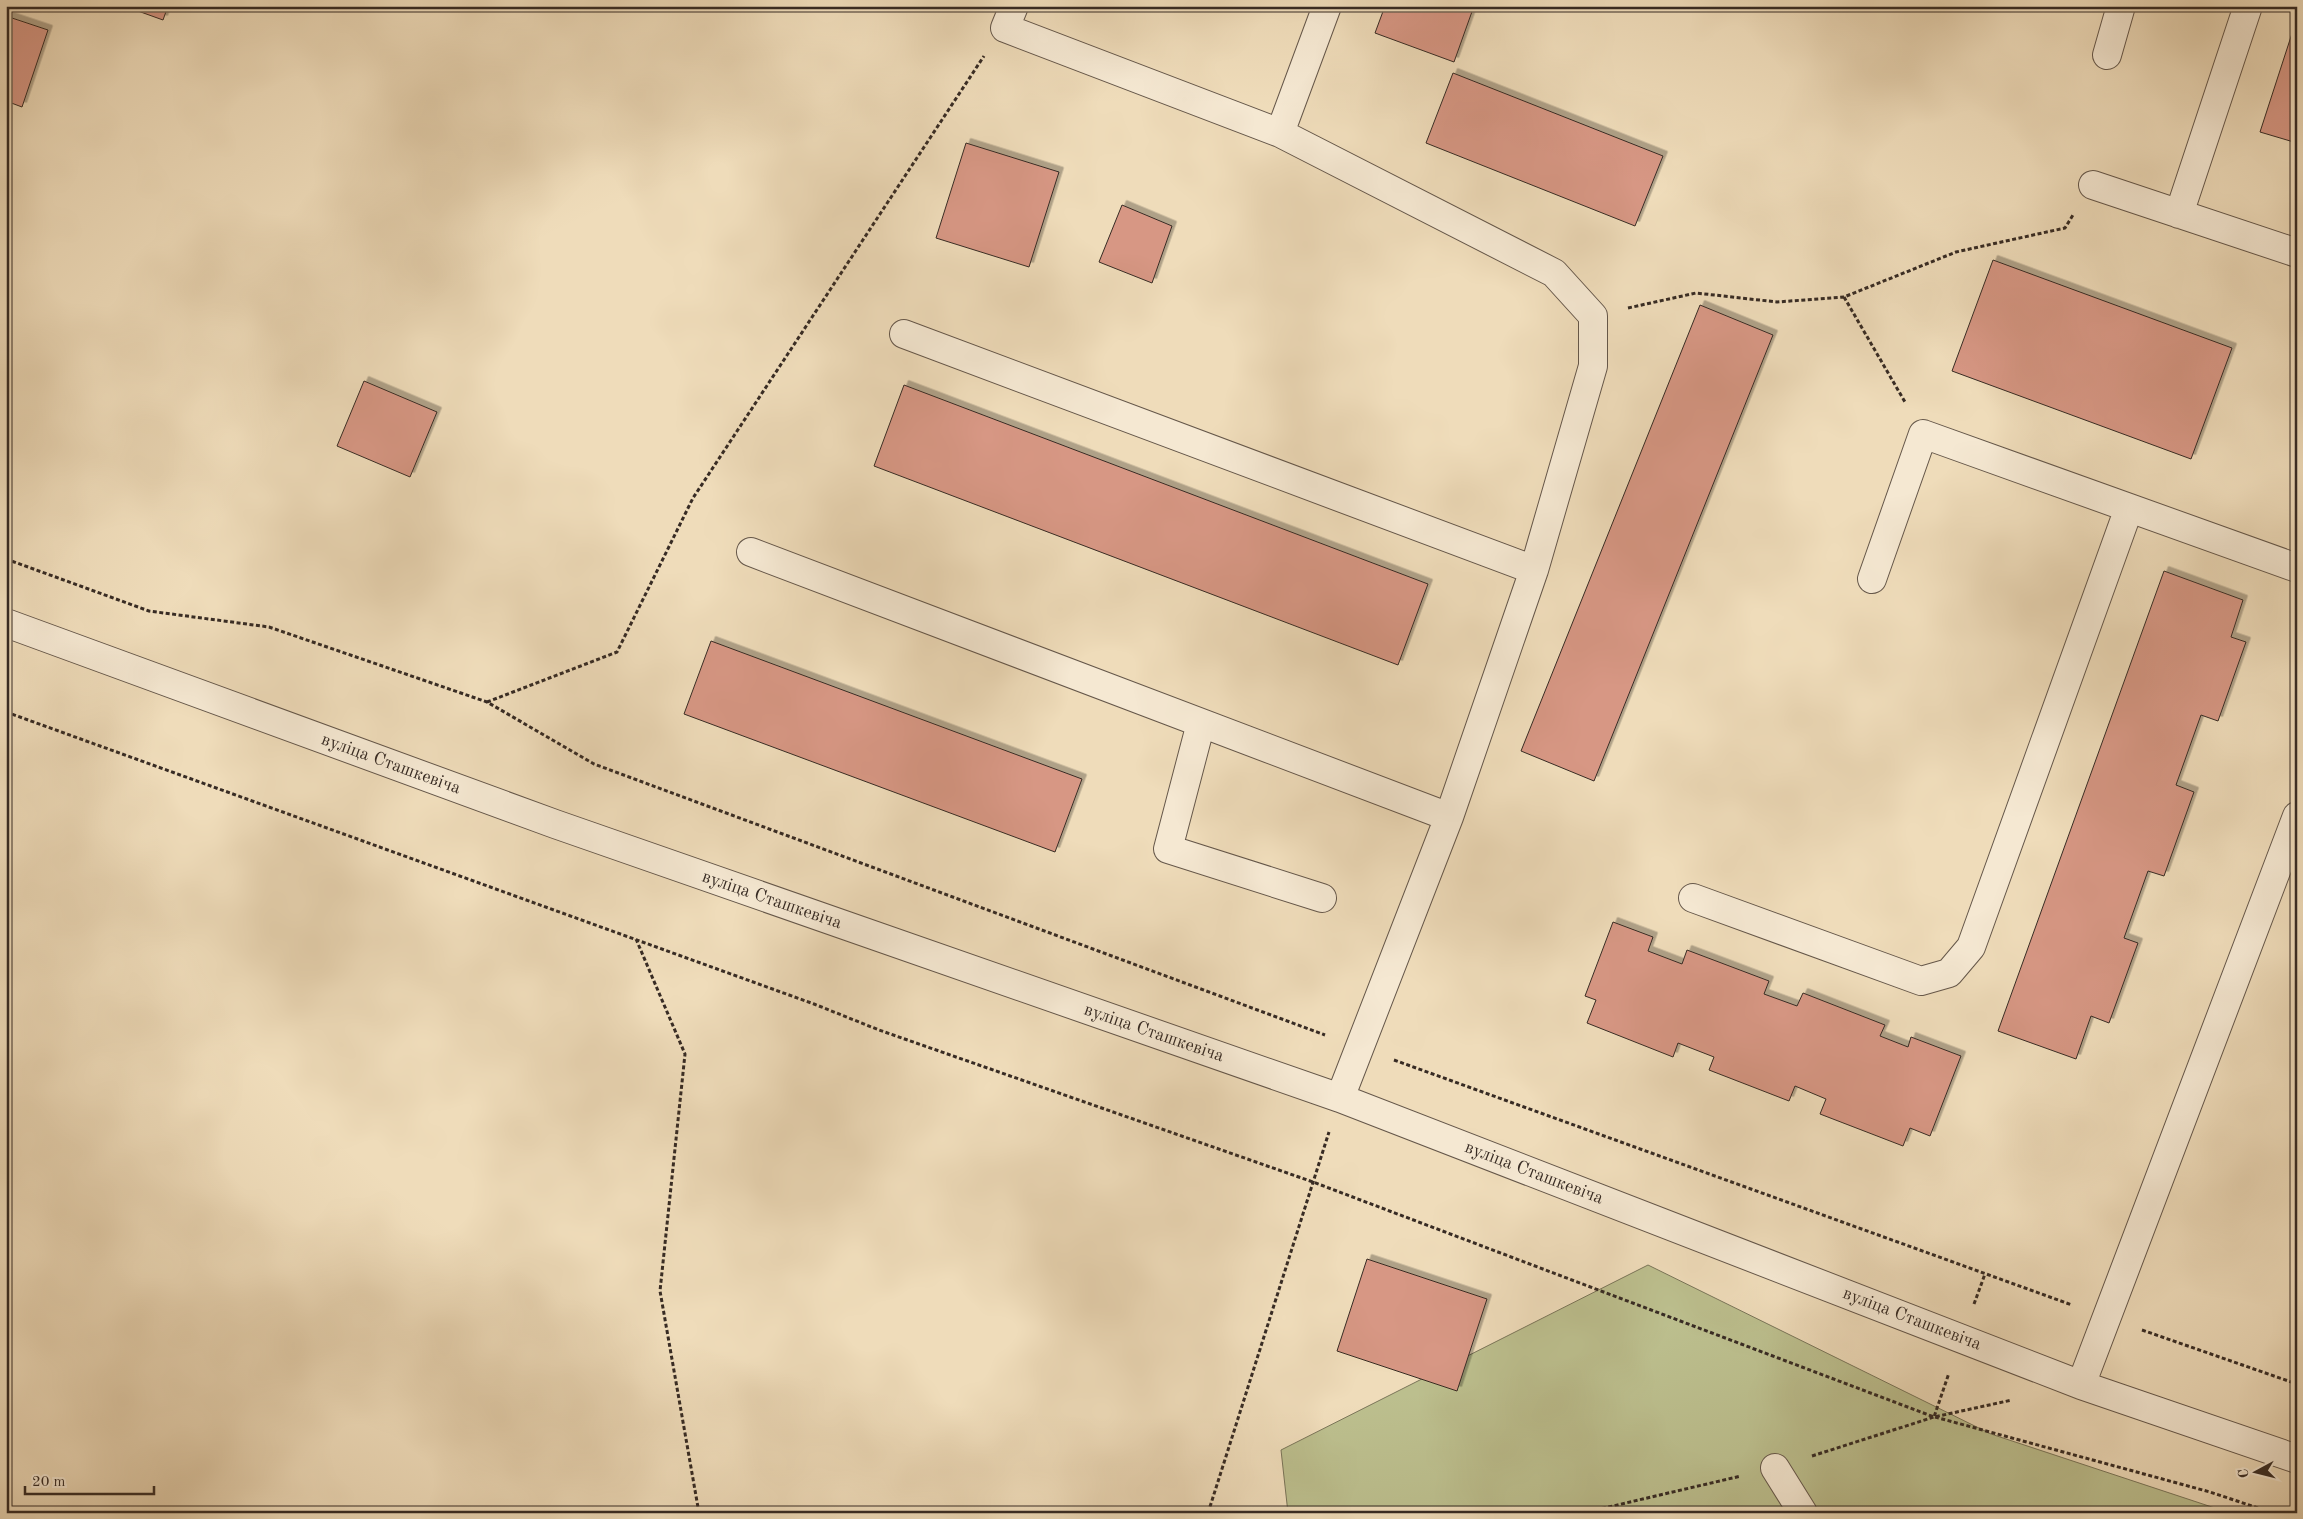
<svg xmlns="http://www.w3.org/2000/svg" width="2303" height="1519" font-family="'Old Standard TT',serif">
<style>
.green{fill:#bcbf8e;stroke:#7a7559}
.building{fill:#d79784;stroke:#372b24;filter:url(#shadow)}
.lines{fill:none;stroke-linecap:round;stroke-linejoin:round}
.minor-casing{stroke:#65574a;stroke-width:30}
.path{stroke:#372b24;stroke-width:3;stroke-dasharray:4 2.5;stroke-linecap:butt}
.minor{stroke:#f5e8d2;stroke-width:28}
.labels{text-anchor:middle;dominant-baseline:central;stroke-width:4;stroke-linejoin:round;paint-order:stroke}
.street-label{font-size:18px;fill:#372b24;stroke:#f5e8d2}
</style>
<defs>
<filter id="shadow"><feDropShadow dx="4.5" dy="-4.5" stdDeviation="0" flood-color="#0004"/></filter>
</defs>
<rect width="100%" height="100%" fill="#efdcba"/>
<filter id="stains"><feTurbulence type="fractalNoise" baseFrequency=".004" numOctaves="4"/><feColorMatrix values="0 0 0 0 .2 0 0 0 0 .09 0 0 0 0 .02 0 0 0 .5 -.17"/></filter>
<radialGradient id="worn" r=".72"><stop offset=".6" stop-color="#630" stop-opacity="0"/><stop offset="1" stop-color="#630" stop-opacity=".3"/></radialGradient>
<path class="green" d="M1648 1265 1991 1434 2230 1513H1288L1281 1450Z"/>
<path class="building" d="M124 6H168L163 20Z
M1385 6H1474L1454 62 1375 33Z
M6 16 48 30 22 107 6 101Z
M2297 18V143L2260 132Z
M1453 73 1663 156 1635 226 1426 143Z
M966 143 1059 172 1029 267 936 238Z
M1122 205 1172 226 1152 283 1099 262Z
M1993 260 2232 348 2191 459 1952 371Z
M1700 305 1773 335 1594 781 1521 751Z
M364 381 437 412 410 477 337 446Z
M904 385 1428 584 1398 665 874 466Z
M2164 571 2243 600 2231 637 2246 642 2218 721 2201 715 2176 785 2194 792 2164 876 2148 871 2124 938 2138 943 2109 1023 2091 1016 2076 1059 1998 1031Z
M711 641 1082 779 1055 852 684 714Z
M1613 922 1653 937 1648 951 1682 964 1687 950 1769 981 1764 994 1797 1006 1803 993 1885 1025 1880 1036 1908 1047 1911 1037 1961 1056 1930 1136 1910 1128 1903 1146 1820 1114 1826 1099 1795 1086 1789 1101 1709 1070 1714 1057 1678 1043 1673 1057 1587 1023 1596 1000 1585 996Z
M1367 1259 1487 1299 1457 1391 1337 1351Z"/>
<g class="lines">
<g class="minor-casing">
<path id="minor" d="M1014 6 1005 28 1280 133 1554 273 1593 316V366L1534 570 1449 817 1340 1098
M2107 55 2121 6
M1280 133 1327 6
M2093 185 2297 253
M2179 214 2248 6
M904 334 1534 570
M751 552 1449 817
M1872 579 1923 434 2297 568
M6 623 555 824 1340 1098 2081 1385 2297 1459
M1201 723 1168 849 1322 898
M1693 898 1921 981 1949 973 1971 947 2129 508
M2081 1385 2297 816
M1775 1468 1803 1513"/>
</g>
<path class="path" d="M1844 297 1905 402
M1628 308 1696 293 1777 302 1844 297 1956 252 2065 228 2073 215
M6 559 149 611 269 627 487 702 594 764 1325 1035
M487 702 617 652 693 498 984 56
M6 712 814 1004 879 1030 1313 1182 1934 1417 1949 1373
M636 939 685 1054 660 1291 699 1513
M1394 1060 2072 1305
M1974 1304 1985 1274
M2142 1330 2297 1384
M1935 1417 2210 1492 2273 1513
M1812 1456 1934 1417 2012 1400
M1208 1513 1329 1132
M1583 1513 1741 1476"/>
<use href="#minor" class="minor"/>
</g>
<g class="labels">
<g class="street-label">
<text transform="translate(391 764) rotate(20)">вуліца Сташкевіча</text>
<text transform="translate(772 900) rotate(19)">вуліца Сташкевіча</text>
<text transform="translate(1154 1033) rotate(19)">вуліца Сташкевіча</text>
<text transform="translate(1534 1173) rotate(21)">вуліца Сташкевіча</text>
<text transform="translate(1912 1319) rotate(21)">вуліца Сташкевіча</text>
</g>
</g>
<rect width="2303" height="1519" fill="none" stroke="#efdcba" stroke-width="25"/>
<rect x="8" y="8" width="2288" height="1504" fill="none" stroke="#372b24" stroke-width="2.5"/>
<rect x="12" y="12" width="2278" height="1494" fill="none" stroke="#372b24"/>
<g transform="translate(2256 1472) rotate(263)" stroke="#f5e8d2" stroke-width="4" paint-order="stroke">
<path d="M0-4L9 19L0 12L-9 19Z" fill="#372b24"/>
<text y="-8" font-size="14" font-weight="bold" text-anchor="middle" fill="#372b24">С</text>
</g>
<path d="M25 1486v8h129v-8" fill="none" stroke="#372b24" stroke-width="2.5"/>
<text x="32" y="1486" font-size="15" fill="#372b24" stroke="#f5e8d2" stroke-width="4" paint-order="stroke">20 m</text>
<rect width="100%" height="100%" filter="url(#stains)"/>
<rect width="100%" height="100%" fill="url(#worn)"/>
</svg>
